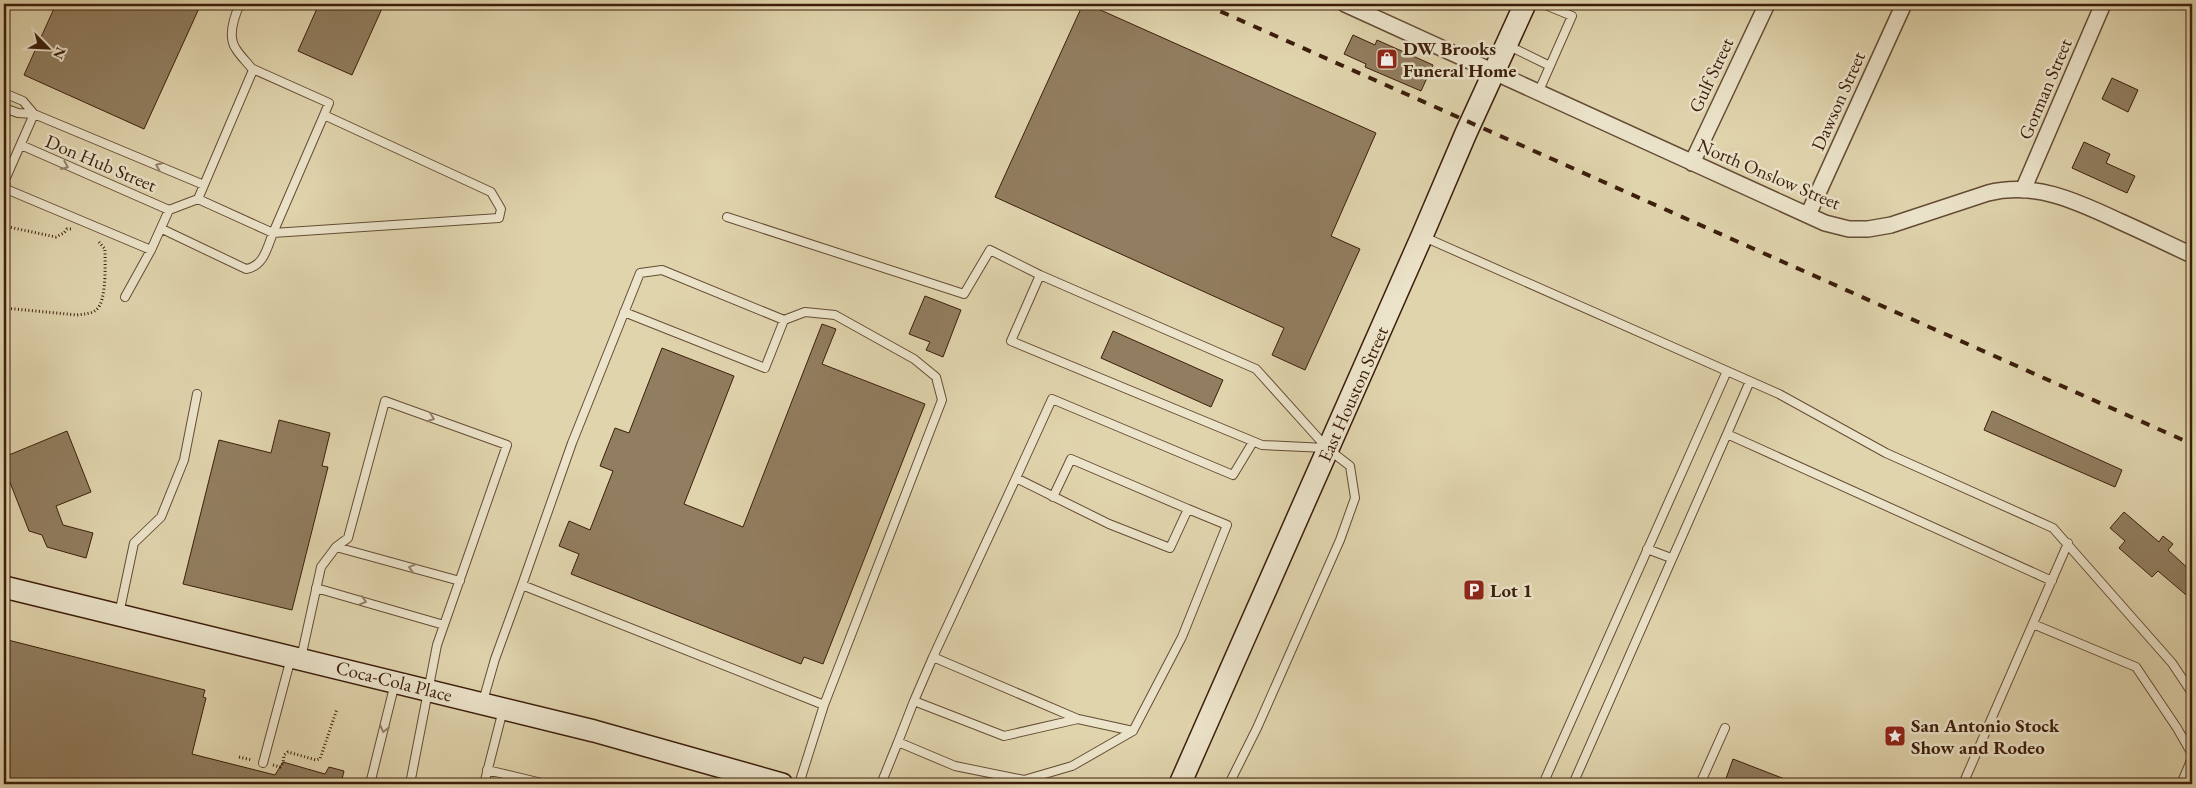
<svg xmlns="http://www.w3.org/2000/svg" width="2196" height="788" font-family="'EB Garamond',serif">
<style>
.building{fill:#917d5f;stroke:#3c1e0b}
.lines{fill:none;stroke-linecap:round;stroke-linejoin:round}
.lane-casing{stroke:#654c34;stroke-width:10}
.street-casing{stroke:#654c34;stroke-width:18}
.secondary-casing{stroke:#3c1e0b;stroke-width:24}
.path{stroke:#3c1e0b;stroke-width:3;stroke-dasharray:1 2.5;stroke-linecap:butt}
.lane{stroke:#ebe3ca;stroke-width:8}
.street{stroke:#ebe3ca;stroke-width:15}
.secondary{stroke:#ebe3ca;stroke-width:21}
.rail{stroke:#3c1e0b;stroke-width:4;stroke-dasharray:9 9;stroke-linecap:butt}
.oneway{stroke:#94806a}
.labels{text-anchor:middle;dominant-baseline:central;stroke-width:5;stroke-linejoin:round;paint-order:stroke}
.poi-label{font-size:19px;font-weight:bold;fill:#3c1e0b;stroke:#ebe3ca;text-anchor:start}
.street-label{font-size:19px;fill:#3c1e0b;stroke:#ebe3ca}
</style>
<rect width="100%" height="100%" fill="#e0d4ad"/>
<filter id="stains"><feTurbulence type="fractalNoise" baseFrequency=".004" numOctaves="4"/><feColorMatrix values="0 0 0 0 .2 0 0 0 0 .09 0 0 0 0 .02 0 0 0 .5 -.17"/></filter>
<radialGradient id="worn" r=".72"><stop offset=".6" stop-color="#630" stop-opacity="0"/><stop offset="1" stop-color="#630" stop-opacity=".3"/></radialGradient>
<path class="building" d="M56 4H201L144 129 24 75Z
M319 4H384L352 75 298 51Z
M1083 4H1087L1376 133 1331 236 1360 249 1305 370 1272 355 1284 328 995 197Z
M1353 35 1375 45 1377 40 1433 65 1421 91 1365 67 1366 64 1344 54Z
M2112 78 2138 90 2128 112 2102 99Z
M2084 142 2110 154 2106 163 2135 176 2127 193 2072 168Z
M925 296 961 310 943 357 926 350 930 342 909 334Z
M822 324 836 329 822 364 925 404 823 664 804 657 801 664 571 574 579 554 559 546 569 521 590 530 613 471 600 466 615 428 629 433 662 348 734 376 684 504 743 527Z
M1113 331 1223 380 1211 407 1101 358Z
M1992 411 2122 470 2115 487 1984 430Z
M279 420 330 433 322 466 328 467 292 610 183 584 219 440 271 453Z
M67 431 91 492 56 506 63 525 93 533 86 558 47 547 42 535 29 531 4 467V457Z
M2124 512 2159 542 2163 536 2173 544 2168 550 2192 572V600L2158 571 2152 577 2119 548 2125 541 2110 528Z
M4 639 205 690 203 697 206 698 192 754 275 775 283 762 325 774 329 767 344 771 342 779 348 780V784H4Z
M1733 759 1795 783V784H1724Z"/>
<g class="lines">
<g class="lane-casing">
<path id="lane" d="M1507 45 1550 66
M4 93 23 101 34 114 18 113 4 108
M1538 93 1572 16 1543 4
M21 145 169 210
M198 199 273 233 324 115 329 103 253 69
M727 217 964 294 990 250 1040 275
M162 229 246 269C264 266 267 248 273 233L499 218 501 209 491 192 324 115
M1424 237 1727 371 1543 784
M151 250 6 189 5 180 34 114 204 185
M125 297 151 250 169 210 198 199 253 70C248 63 241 57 236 49 227 36 234 17 240 4
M784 320 805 312 835 315 914 359 936 377 942 400 824 705
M1727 371 1779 394 1886 453 2053 528 2172 663 2192 693
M1727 434 1750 381
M1053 497 1071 459 1188 509 1170 548 1109 524 1016 478 1052 399 1233 475 1253 442
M336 547 460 581
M1647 549 1671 558
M522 585 572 443 640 273 662 270 784 320 765 368 624 312
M316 588 444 625
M119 614 134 543 161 517 184 460 197 394
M2033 624 2136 667 2177 728 2192 754
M933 657 1016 478
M301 658 321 567 336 547 348 538 385 401 507 445 437 645 410 784
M483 701 495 659 522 585 824 705 799 784
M914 701 933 657 1078 719
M1133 731 1078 719 1004 736 914 701 898 742 955 766 1024 780 1072 766 1133 731 1182 637 1227 525 1188 509
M263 763 291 658
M487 770 546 784
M370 784 395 683
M484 784 503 710
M881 784 898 742
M1229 784 1257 728 1340 540 1355 498 1350 466 1328 449 1256 369 1040 275 1011 341 1262 445 1326 448
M1573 784 1727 434 2052 581
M1700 784 1725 728
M1963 784 2068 543
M2181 784 2192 758"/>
</g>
<g class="street-casing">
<path id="street" d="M1345 4 1825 223 1849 229H1868L1891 225 1988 193C2035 181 2078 202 2119 221 2144 232 2168 244 2192 255
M1692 163 1767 4
M2023 190 2103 4
M1808 215 1904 4"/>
</g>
<g class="secondary-casing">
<path id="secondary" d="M4 587 594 731 782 784
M1180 784 1422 236 1466 133 1525 4"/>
</g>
<path class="path" d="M4 226 56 237 64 233 67 229H71
M4 308 77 315C84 314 91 314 96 310 107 302 105 262 105 249L99 242
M239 757 252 760
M273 765 280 767 283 763 284 755 288 752 316 760 320 759 337 709"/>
<use href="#lane" class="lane"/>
<use href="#street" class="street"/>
<use href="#secondary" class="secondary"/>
<path class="rail" d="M1204 4 2192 444"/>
</g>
<defs><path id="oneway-chevron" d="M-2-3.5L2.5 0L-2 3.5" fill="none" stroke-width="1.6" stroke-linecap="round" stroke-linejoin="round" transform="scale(1.25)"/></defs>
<g class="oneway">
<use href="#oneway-chevron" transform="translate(65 166) rotate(23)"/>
<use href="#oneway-chevron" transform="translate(159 166) rotate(-157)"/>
<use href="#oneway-chevron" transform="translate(431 418) rotate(20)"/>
<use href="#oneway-chevron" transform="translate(412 568) rotate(-165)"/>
<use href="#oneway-chevron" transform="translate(363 601) rotate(16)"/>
<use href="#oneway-chevron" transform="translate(384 729) rotate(104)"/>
</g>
<defs>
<g id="shop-square" transform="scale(1.125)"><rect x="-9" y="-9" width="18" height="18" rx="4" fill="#8f2418" stroke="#ebe3ca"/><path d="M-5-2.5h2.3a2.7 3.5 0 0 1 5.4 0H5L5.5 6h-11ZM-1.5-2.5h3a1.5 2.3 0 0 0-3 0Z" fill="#fff"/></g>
<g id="parking-square" transform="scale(1.125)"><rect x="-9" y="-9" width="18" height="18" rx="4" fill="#8f2418" stroke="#ebe3ca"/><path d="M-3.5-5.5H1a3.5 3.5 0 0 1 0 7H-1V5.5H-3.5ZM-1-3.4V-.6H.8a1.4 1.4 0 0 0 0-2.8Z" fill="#fff"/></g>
<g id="sight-square" transform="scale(1.125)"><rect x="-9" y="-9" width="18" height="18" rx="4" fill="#8f2418" stroke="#ebe3ca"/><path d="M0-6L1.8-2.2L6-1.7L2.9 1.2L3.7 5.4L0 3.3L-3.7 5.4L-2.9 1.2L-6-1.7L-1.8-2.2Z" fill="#fff"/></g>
</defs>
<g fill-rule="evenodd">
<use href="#shop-square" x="1387" y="59"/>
<use href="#parking-square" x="1474" y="590"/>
<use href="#sight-square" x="1895" y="736"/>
</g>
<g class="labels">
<g class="poi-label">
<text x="1403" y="48">DW Brooks<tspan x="1403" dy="22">Funeral Home</tspan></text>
<text x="1490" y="590">Lot 1</text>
<text x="1911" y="725">San Antonio Stock<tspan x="1911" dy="22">Show and Rodeo</tspan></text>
</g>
<g class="street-label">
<text transform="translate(1711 75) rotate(-65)">Gulf Street</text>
<text transform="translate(2045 89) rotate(-67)">Gorman Street</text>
<text transform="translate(1838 101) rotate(-66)">Dawson Street</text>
<text transform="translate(101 163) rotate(23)">Don Hub Street</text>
<text transform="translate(1769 174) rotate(23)">North Onslow Street</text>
<text transform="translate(1353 394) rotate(-66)">East Houston Street</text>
<text transform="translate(394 681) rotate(14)">Coca-Cola Place</text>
</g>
</g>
<rect width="2196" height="788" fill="none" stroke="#e0d4ad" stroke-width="20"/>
<rect x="5" y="5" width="2186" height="778" fill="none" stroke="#3c1e0b" stroke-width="2.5"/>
<rect x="10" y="10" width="2176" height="768" fill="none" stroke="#3c1e0b"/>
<g transform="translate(48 48) rotate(114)" stroke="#ebe3ca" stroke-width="4" paint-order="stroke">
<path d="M0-4L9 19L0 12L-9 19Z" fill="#3c1e0b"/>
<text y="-8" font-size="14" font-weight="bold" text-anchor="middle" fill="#3c1e0b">N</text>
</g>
<rect width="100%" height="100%" filter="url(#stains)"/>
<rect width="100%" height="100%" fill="url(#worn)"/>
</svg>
